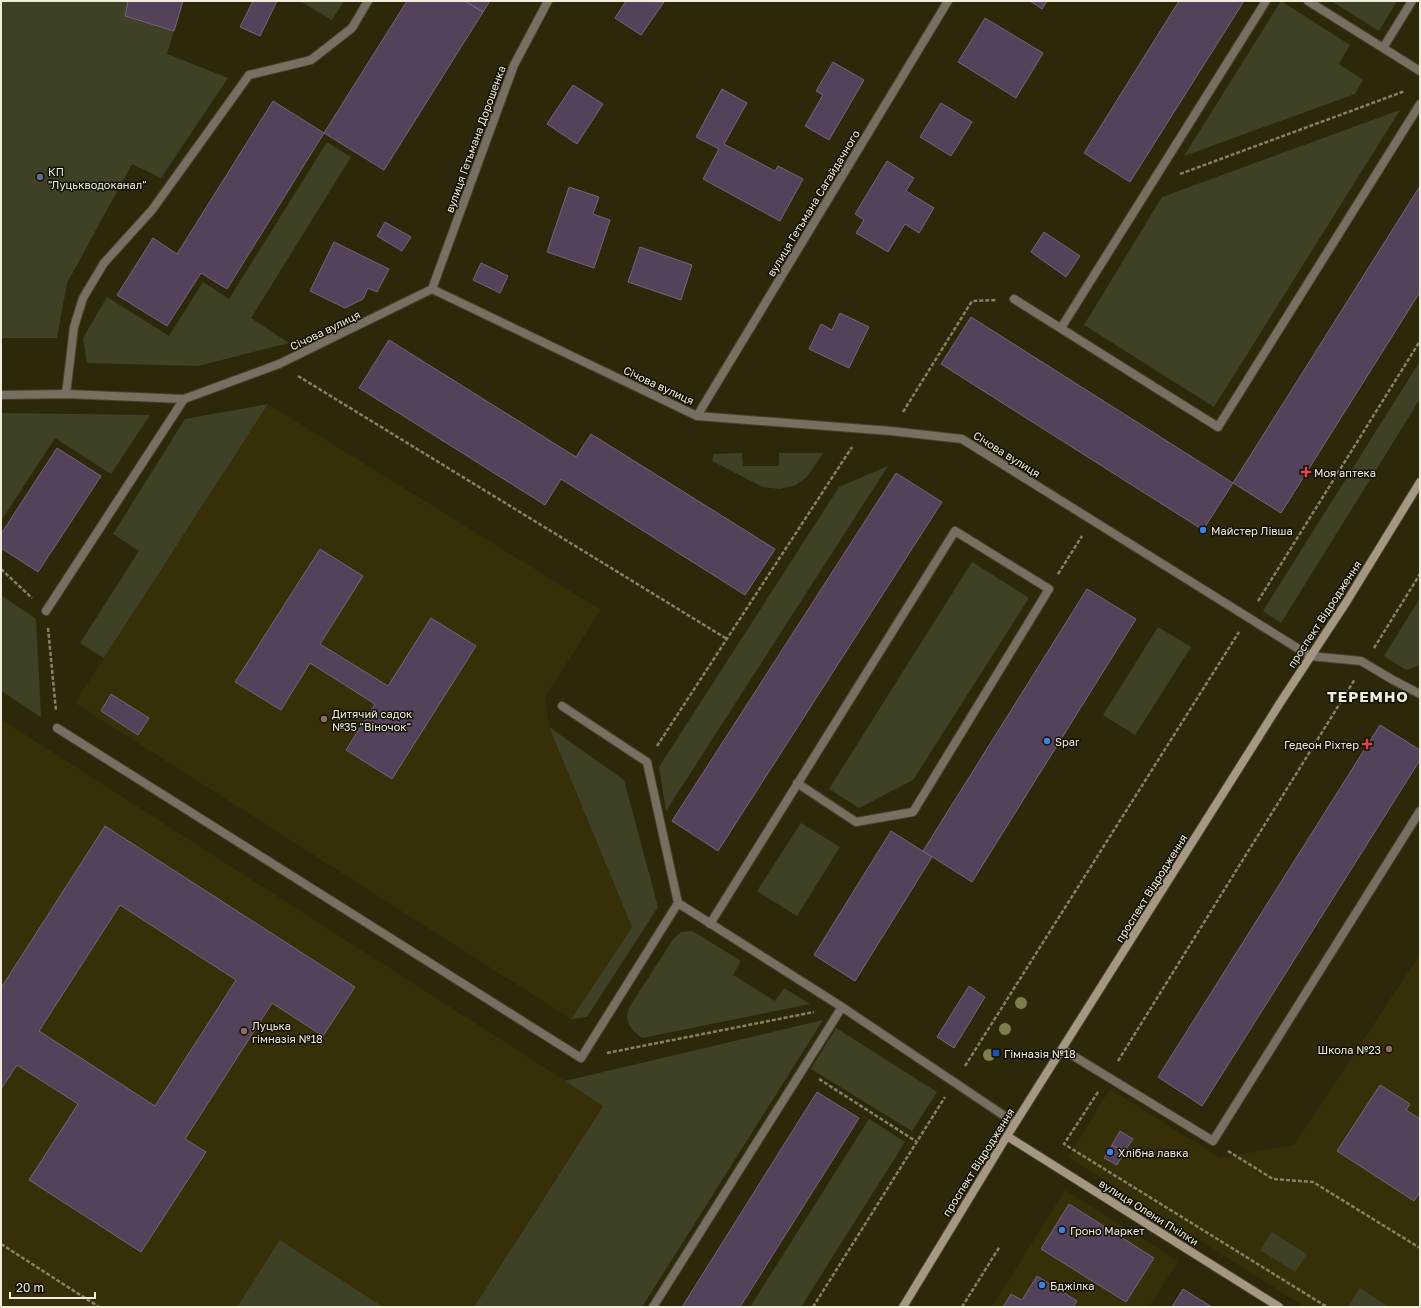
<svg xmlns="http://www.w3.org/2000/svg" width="1421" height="1308" font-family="'Golos Text',sans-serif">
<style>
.built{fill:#362f07}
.green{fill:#3f4127}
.building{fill:#54415a;stroke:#77637d;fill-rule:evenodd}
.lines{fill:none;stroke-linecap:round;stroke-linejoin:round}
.lane-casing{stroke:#484427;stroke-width:10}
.street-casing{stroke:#484427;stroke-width:10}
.secondary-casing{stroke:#484427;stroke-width:10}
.path{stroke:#858169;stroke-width:2.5;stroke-dasharray:4 2;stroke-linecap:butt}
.lane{stroke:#786f63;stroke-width:8}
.street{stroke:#786f63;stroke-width:8}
.secondary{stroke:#a59784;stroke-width:8}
.tree{fill:#7e7e4d}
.service-dot{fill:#5c6f8a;stroke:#131005;stroke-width:1.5}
.health-dot{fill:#e0444e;stroke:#131005;stroke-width:1.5}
.shop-dot{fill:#3f7fe0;stroke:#131005;stroke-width:1.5}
.education-dot{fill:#8d6e63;stroke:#131005;stroke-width:1.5}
.transit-dot{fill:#1a4fb4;stroke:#131005;stroke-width:1.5}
.labels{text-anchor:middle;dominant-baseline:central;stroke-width:3;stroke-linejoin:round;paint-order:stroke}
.street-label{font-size:11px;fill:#f0eddc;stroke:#131005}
.poi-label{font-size:11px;fill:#f0eddc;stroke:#131005;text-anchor:start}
.district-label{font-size:15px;font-weight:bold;letter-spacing:1px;fill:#f0eddc;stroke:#131005}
</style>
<rect width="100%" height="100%" fill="#2d280a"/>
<path class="built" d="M268 404 601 610 545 697 549 727 632 927 571 1019 75 703Z
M1 719 603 1105 474 1307H1Z
M1420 954V1307H1305L1068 1157 1110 1089 1220 1158 1294 1145Z
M1065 1190 1178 1261 1149 1307H992Z"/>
<path class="green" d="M1 1H128L125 16 174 31 167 54 228 78 161 178 132 164 67 283 57 338H1Z
M300 1H344L332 20Z
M1281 1 1350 45 1339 64 1363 80 1355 94 1184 156Z
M1331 1H1397L1379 31Z
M1400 110 1214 407 1084 325 1162 197Z
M327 142 351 157 251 318 289 343 198 366 87 363 83 338 107 297 169 336 203 282 229 299Z
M1420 361V399L1281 623 1263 611Z
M268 404 104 658 80 643 139 551 113 534 185 419Z
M1 413 150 415 111 474 55 438 1 521Z
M742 453 743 466H779V453H823L807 477 796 485 780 489 763 487 712 461 714 454Z
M888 466 666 811 659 767 839 487Z
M972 562 1029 598 913 780 859 808 829 789Z
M1 595 36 619 41 717 1 691Z
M1420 598V665L1406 670 1384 656Z
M1158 627 1191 647 1135 735 1103 715Z
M549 727 624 780 658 907 587 1017 571 1019 632 927Z
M801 823 840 847 797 916 757 891Z
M691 931 699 935 741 961 733 975 775 1001 784 988 810 1004 642 1038C630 1028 623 1022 630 1006L674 938 681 932Z
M823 1020 642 1307H474L603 1106 565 1081Z
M836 1028 937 1092 912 1131 811 1069Z
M869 1119 905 1142 801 1307H750Z
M1272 1232 1307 1254 1295 1272 1260 1250Z
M280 1240 383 1307H237Z
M1360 1288 1389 1307 1349 1306Z"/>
<path class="building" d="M128 1H183L174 31 125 16Z
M253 1H277L260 36 240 27Z
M407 1H465L483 12 384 170 324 133Z
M465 1H490L483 12Z
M626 1 664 2 641 35 615 18Z
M1030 1H1047L1042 9Z
M1179 1H1244L1130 182 1084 153Z
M985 18 1043 53 1016 98 958 62Z
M833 62 864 80 829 140 805 126 823 95 816 91Z
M573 85 603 104 577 144 547 124Z
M722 89 747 103 724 144 775 171 778 166 803 179 780 221 703 179 719 149 696 137Z
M273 101 324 133 227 289 201 273 167 326 117 295 153 238 177 254Z
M941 103 972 122 951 156 920 137Z
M887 161 914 178 906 191 934 208 919 233 905 224 888 252 856 233 864 220 855 214Z
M1420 186V292L1281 513 1233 483Z
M569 187 599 197 593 214 610 220 594 268 547 252Z
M385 222 411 237 402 251 377 236Z
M1044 232 1080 256 1066 277 1031 252Z
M334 242 389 269 377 292 368 288 363 299 345 308 310 291Z
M640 247 692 265 681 300 628 282Z
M481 263 508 276 500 293 473 280Z
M840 313 869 327 849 368 809 349 821 324 832 330Z
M971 317 1233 483 1203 530 941 364Z
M389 340 576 457 591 434 775 549 745 595 561 479 545 505 359 388Z
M57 448 101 476 38 572 1 548V534Z
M896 473 942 502 718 851 672 821Z
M320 549 363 576 320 644 388 686 431 618 476 646 392 779 346 750 375 704 310 663 281 710 235 682Z
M1087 589 1136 619 972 882 923 851Z
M111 694 149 718 138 735 101 711Z
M1380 725 1420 750V760L1202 1106 1158 1077Z
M105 826 355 987 323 1036 272 1003 185 1139 206 1152 141 1252 29 1180 78 1104 17 1065 1 1089V988ZM120 905 236 980 155 1106 39 1031Z
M891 831 932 857 855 981 814 955Z
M969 986 985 997 954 1048 937 1037Z
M1380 1085 1410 1104 1406 1110 1420 1119V1192L1414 1201 1337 1151Z
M817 1092 859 1118 740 1307H682Z
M1120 1131 1133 1139 1124 1152 1112 1145Z
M1112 1145 1124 1152 1117 1165 1104 1158Z
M1069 1204 1154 1258 1126 1302 1041 1249Z
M1037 1276 1077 1301 1073 1307H1003L1011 1294 1022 1300Z
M1183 1289 1212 1307H1172Z"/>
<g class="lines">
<g class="lane-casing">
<path id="lane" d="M1308 1 1420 71
M1383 48 1412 1
M1014 299 1218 427 1420 104
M1061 328 1266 1
M66 394 74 327 83 298 104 263 152 210 249 75 311 60 352 28 368 1
M46 611 184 399
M1310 656 1361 661 1393 680 1420 694
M57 728 581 1058 678 903 647 762 562 706
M678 903 842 1007 1015 1123
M710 924 955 531 1049 589 913 812 856 822 797 783
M1062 1049 1213 1141 1420 811
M653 1307 842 1007"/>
</g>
<g class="street-casing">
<path id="street" d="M432 289 514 65 548 1
M1 395 66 394 184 399 279 364 432 289 697 416 891 431 962 439 1310 656
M697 416 948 1"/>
</g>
<g class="secondary-casing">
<path id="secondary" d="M1007 1136 1279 1307
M903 1307 1007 1136 1280 703 1347 601 1420 482"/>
</g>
<path class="path" d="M1180 174 1405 91
M298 376 727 639
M903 412 972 301 996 300
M1 569 32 598
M1058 574 1082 536
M1258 601 1420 341
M48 628 56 711
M1374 648 1420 574
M657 746 852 447
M607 1053 814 1012
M1118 1061 1355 679
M965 1066 1239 632
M819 1079 917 1142
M1098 1092 1064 1144 1327 1307
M1228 1151 1273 1179 1313 1182 1420 1248
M1 1244 99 1307
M813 1307 945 1097
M962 1307 1000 1246"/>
<use href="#lane" class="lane"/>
<use href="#street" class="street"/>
<use href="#secondary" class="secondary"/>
</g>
<g class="tree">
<circle cx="1021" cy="1003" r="6"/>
<circle cx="1005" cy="1029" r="6"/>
<circle cx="989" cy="1055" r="6"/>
</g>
<circle class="service-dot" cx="40" cy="177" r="4"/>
<g class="health-dot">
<path d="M1304 466h4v4h4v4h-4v4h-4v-4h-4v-4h4z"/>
<path d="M1365 738h4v4h4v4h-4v4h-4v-4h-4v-4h4z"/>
</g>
<g class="shop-dot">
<circle cx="1203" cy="530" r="4"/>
<circle cx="1047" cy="741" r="4"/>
<circle cx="1110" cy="1152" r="4"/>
<circle cx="1062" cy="1230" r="4"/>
<circle cx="1042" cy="1285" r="4"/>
</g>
<g class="education-dot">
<circle cx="324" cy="719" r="4"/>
<circle cx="244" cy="1031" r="4"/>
<circle cx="1389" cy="1049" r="4"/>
</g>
<rect class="transit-dot" x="992" y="1049" width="8" height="8" rx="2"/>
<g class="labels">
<g class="street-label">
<text transform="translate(475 139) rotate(-70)">вулиця Гетьмана Дорошенка</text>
<text transform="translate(813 203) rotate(-59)">вулиця Гетьмана Сагайдачного</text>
<text transform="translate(325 330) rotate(-26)">Січова вулиця</text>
<text transform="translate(659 385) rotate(25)">Січова вулиця</text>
<text transform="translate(1007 454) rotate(32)">Січова вулиця</text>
<text transform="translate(1324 614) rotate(-57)">проспект Відродження</text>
<text transform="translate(1151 888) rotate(-58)">проспект Відродження</text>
<text transform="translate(978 1162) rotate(-58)">проспект Відродження</text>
<text transform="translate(1149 1212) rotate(32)">вулиця Олени Пчілки</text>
</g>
<g class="poi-label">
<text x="48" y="171">КП<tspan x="48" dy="13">"Луцькводоканал"</tspan></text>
<text x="1314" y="472">Моя аптека</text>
<text x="1211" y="530">Майстер Лівша</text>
<text x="332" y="713">Дитячий садок<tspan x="332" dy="13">№35 "Віночок"</tspan></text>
<text x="1055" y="741">Spar</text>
<text x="1359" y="744" text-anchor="end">Гедеон Ріхтер</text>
<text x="252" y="1025">Луцька<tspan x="252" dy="13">гімназія №18</tspan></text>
<text x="1381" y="1049" text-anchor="end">Школа №23</text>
<text x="1004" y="1053">Гімназія №18</text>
<text x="1118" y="1152">Хлібна лавка</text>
<text x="1070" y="1230">Гроно Маркет</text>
<text x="1050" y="1285">Бджілка</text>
</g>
<g class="district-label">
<text x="1368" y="696">ТЕРЕМНО</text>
</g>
</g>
<rect width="1421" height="1308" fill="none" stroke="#f0eddc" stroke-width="4"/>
<path d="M10 1292v6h85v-6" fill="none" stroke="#f0eddc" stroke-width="2"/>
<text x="16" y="1292" font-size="12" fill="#f0eddc" stroke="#131005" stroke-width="3" paint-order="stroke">20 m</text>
</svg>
